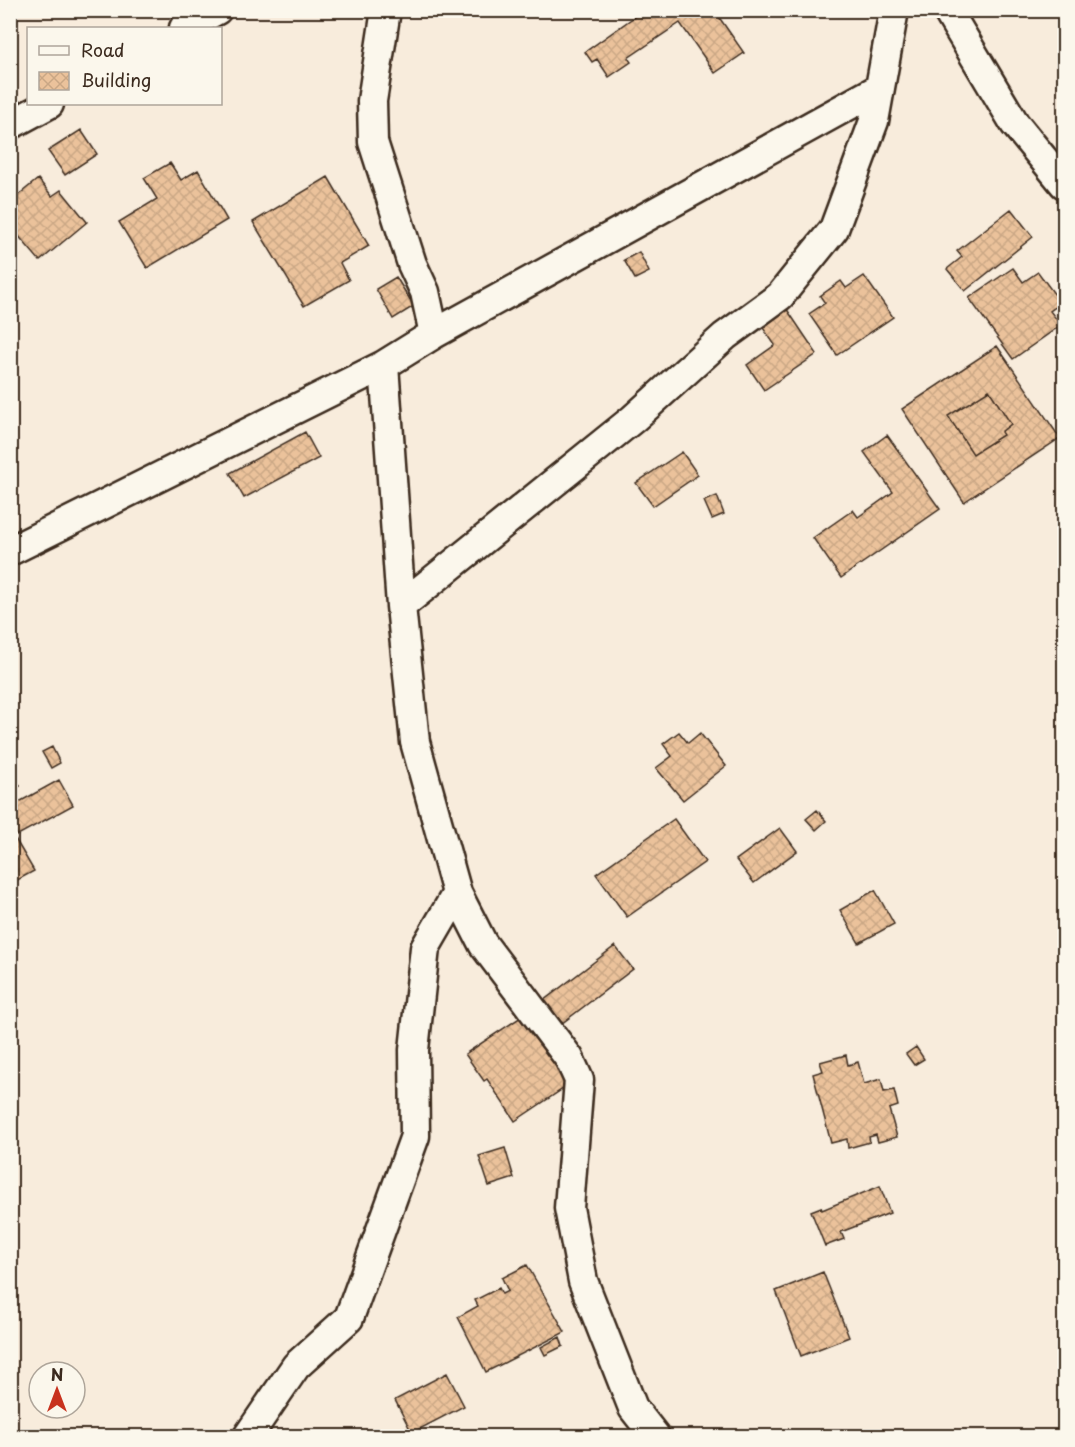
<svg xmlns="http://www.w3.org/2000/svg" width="1075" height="1447" font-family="'Playpen Sans',sans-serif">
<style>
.building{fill:url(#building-cross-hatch);stroke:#3b2a1e;stroke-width:1.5;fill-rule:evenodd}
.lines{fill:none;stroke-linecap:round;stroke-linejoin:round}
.minor-casing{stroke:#3b2a1e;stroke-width:33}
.minor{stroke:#fbf7ec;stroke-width:28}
</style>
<defs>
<pattern id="building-cross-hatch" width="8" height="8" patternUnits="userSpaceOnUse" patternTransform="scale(1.5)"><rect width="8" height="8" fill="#ebc29b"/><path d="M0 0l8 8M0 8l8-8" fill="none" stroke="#caa785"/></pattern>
</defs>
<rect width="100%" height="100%" fill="#f8ecdc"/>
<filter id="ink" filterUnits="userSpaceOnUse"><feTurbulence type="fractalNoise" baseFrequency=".0167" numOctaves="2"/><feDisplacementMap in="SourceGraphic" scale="12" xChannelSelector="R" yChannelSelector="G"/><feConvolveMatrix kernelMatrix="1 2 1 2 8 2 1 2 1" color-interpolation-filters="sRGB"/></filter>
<g filter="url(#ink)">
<path class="building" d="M644 10H714L744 53 715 73 680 23 628 58 631 62 609 77 597 59 592 62 585 52Z
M81 130 97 154 65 175 48 151Z
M170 163 181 180 198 170 227 220 147 268 119 222 157 199 144 178Z
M328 177 369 246 340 263 349 280 304 306 253 222Z
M38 179 52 196 61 190 87 222 40 261 10 226V210L15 206 11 201Z
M1011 209 1033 237 965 291 947 269 962 257 957 251Z
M639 252 649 272 635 279 624 260Z
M1013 268 1023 282 1038 272 1061 303 1050 311 1061 325 1013 359 969 298Z
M864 276 893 317 837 355 809 314 825 303 820 296 841 281 846 288Z
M396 277 414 306 393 319 376 289Z
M786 308 817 354 764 390 747 365 775 345 761 325Z
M997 346 1060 438 964 502 902 409ZM989 390 1011 424 1001 432 1003 435 973 454 948 416Z
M989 390 1011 424 1001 432 1003 435 973 454 948 416Z
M305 432 319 458 244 498 230 473Z
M887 435 940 509 841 578 813 538 853 510 858 517 893 492 864 452Z
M682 452 698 475 653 506 636 483Z
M717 496 724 514 712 519 704 501Z
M679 732 688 743 700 733 726 766 683 800 656 768 672 756 663 744Z
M52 747 60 763 51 768 42 752Z
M10 770 20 786 10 792Z
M59 780 73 805 14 837 34 871 10 884V807Z
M817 810 826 821 816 830 806 819Z
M674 819 705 862 627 917 596 874Z
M780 828 797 851 754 883 736 860Z
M875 890 894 924 859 943 840 910Z
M615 946 633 969 561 1024 543 1001Z
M521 1017 570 1084 515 1121 487 1079 484 1081 465 1054Z
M916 1047 924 1059 914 1065 906 1054Z
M846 1055 848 1065 858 1062 864 1084 881 1079 884 1092 894 1090 898 1106 889 1109 897 1137 878 1142 876 1135 869 1137 870 1142 848 1148 847 1139 831 1143 813 1074 823 1071 820 1062Z
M505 1148 514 1178 489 1186 479 1156Z
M880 1186 890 1213 841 1232 844 1239 825 1246 811 1211 821 1207 822 1210Z
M527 1265 565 1332 486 1372 458 1317 478 1306 475 1300 499 1288 502 1294 508 1291 502 1278Z
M823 1272 849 1337 801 1356 776 1291Z
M560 1337 563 1346 545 1355 541 1347Z
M447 1373 464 1406 412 1433 395 1400Z"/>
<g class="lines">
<g class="minor-casing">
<path id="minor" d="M386 10 372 101 373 142 412 264 425 292 434 334
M947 10 1015 124 1064 184
M184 28 217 10
M10 125 49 104
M384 365 401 606 415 742 457 893 483 944 569 1058 579 1080 569 1208 583 1281 633 1408 655 1436
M10 551 384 365 434 334 880 88
M401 606 633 419 725 336 780 296 834 229 874 121 894 10
M248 1436 296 1366 349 1318 415 1136 414 1050 425 948 457 893"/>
</g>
<use href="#minor" class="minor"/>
</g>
</g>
<rect width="1075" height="1447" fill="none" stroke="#fbf7ec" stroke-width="36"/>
<rect x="18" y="18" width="1039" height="1411" fill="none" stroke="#3b2a1e" stroke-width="2" filter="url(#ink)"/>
<rect x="27" y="27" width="195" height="78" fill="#fbf7ec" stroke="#aea59a" stroke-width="1.5"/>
<rect x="39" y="46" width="30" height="9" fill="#fbf7ec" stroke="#aea59a" stroke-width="1.5"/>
<text x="81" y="57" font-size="18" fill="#3b2a1e">Road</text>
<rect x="39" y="72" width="30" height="18" fill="url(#building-cross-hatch)" stroke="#aea59a" stroke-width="1.5"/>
<text x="81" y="87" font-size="18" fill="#3b2a1e">Building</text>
<g transform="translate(57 1390)"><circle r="28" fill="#fbf7ec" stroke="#aea59a" stroke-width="1.5"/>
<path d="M0-4.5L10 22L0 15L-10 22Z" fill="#c8321e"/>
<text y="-9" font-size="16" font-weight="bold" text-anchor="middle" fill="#3b2a1e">N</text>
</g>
</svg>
